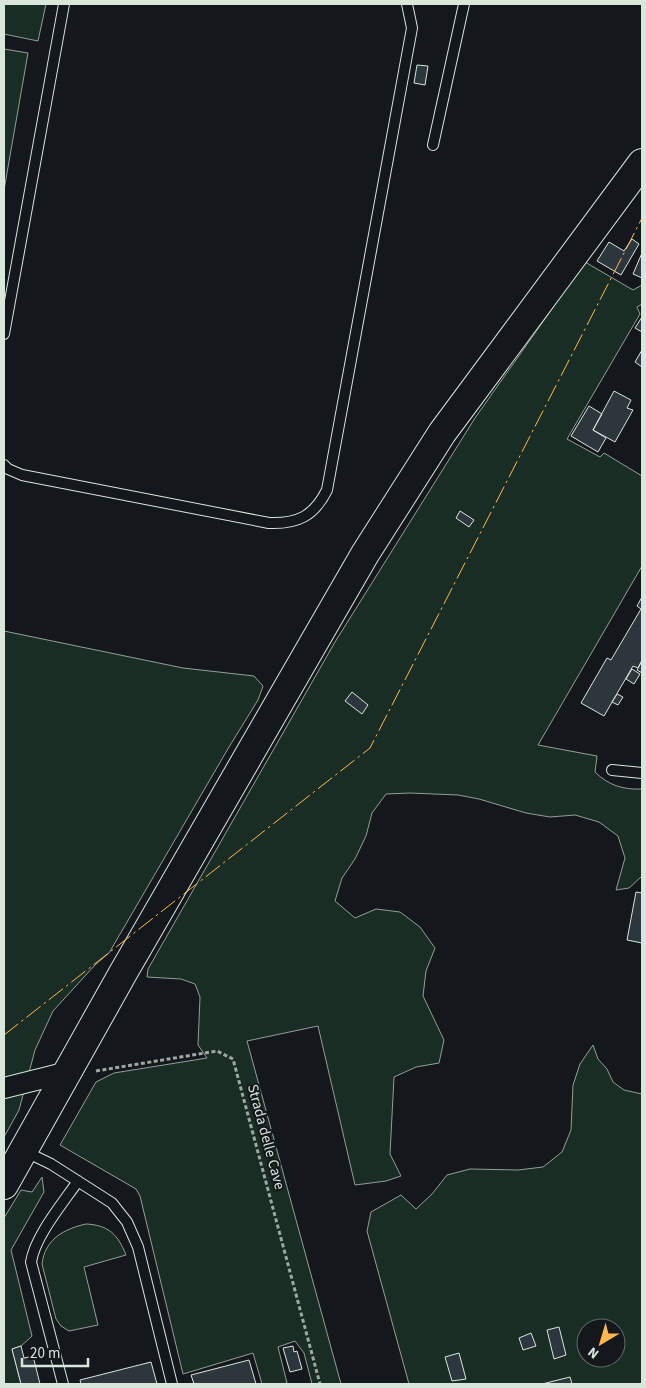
<svg xmlns="http://www.w3.org/2000/svg" width="646" height="1388" font-family="'Source Sans 3',sans-serif">
<style>
.green{fill:#1a2d24;stroke:#939e99;fill-rule:evenodd}
.building{fill:#2c363c;stroke:#d8e6dc}
.lines{fill:none;stroke-linecap:round;stroke-linejoin:round}
.lane-casing{stroke:#d8e6dc;stroke-width:12}
.street-casing{stroke:#d8e6dc;stroke-width:22}
.primary-casing{stroke:#d8e6dc;stroke-width:30}
.path{stroke:#9da8a2;stroke-width:3;stroke-dasharray:4 2.5;stroke-linecap:butt}
.lane{stroke:#14181c;stroke-width:10}
.street{stroke:#14181c;stroke-width:20}
.primary{stroke:#14181c;stroke-width:28}
.power{stroke:#ffb74d;stroke-width:1;stroke-dasharray:18 4 2.5 4;stroke-linecap:butt}
.labels{text-anchor:middle;dominant-baseline:central;stroke-width:4;stroke-linejoin:round;paint-order:stroke}
.street-label{font-size:15px;fill:#d8e6dc;stroke:#14181c}
</style>
<rect width="100%" height="100%" fill="#14181c"/>
<path class="green" d="M4 4H46L38 41 4 34Z
M4 49 28 53 4 190Z
M585 262 633 290 642 285V304L637 307 640 314 567 439 600 457 604 453 642 476V566L538 745 597 756 595 772C608 785 623 790 642 789V876L629 888 616 890 625 858 618 836 599 822 575 815 550 817 526 813 479 799 458 795 410 793 386 794 372 813 366 836 355 859 342 878 335 901 355 918 376 909 400 912 420 927 435 948 426 971 423 996 444 1040 439 1063 416 1067 394 1077 390 1154 401 1176 386 1181 355 1185 318 1026 247 1041 341 1384H312L304 1353 295 1341 278 1347 287 1383 282 1384H262L253 1353 183 1374 140 1196 136 1189 60 1145 96 1082 114 1073 207 1058 198 1045 200 997 195 984 181 979 147 977 148 969 335 642 475 418Z
M4 631 183 668 254 676 263 686 258 700 229 747 109 953 95 965 53 1011 35 1050 19 1110 4 1137Z
M593 1045 598 1059 607 1069 613 1082 624 1090 642 1094V1384H409L367 1231 371 1212 401 1195 416 1209 432 1194 447 1175 470 1169 518 1170 543 1167 562 1152 571 1130 573 1085 580 1064ZM586 1328H616V1358H586Z
M42 1177 44 1192 11 1250 32 1336 21 1346 12 1349 21 1384H4V1218L21 1190 32 1192Z
M86 1224C109 1225 118 1235 126 1255L84 1267 98 1325 69 1331 61 1326 56 1319 42 1264C45 1239 64 1229 86 1224Z"/>
<path class="building" d="M417 65 428 66 425 85 414 83Z
M632 239 639 244 621 275 597 261 609 242 624 251Z
M642 253V278L633 274Z
M642 317V332L635 328Z
M642 350V367L635 362Z
M614 391 631 400 627 408 633 410 615 442 593 430Z
M589 406 602 414 593 430 606 438 598 452 571 436Z
M460 511 474 520 469 527 456 518Z
M642 597V660L638 668 633 666 604 716 581 703 607 658 611 660 641 609 637 606Z
M642 661V673L637 670Z
M632 669 640 674 634 684 626 679Z
M352 692 368 705 362 714 345 701Z
M617 694 623 697 618 705 612 702Z
M636 892 642 893V943L627 940Z
M559 1327 566 1355 554 1359 547 1330Z
M531 1333 536 1346 523 1350 519 1338Z
M21 1346 24 1358 33 1356 40 1384H21L12 1349Z
M293 1346 294 1352 297 1351 302 1369 290 1372 283 1348Z
M459 1353 466 1379 452 1381 445 1357Z
M249 1360 256 1384H194L191 1375Z
M151 1362 157 1384H81L80 1380Z
M570 1377 572 1384H542Z"/>
<g class="lines">
<g class="lane-casing">
<path id="lane" d="M433 145 464 4
M4 334 64 4
M4 465 8 469 22 475 269 523C298 524 314 516 327 490L412 28 407 4
M612 770 642 773
M24 1151 51 1164 112 1203 127 1222 138 1247 172 1384
M63 1384 31 1262C35 1236 63 1203 78 1181"/>
</g>
<g class="street-casing">
<path id="street" d="M4 1088 68 1072"/>
</g>
<g class="primary-casing">
<path id="primary" d="M4 1185 123 973 365 554 442 433 642 163"/>
</g>
<path class="path" d="M96 1071 217 1051 233 1059 320 1384"/>
<use href="#lane" class="lane"/>
<use href="#street" class="street"/>
<use href="#primary" class="primary"/>
<path class="power" d="M4 1035 370 748 642 218"/>
</g>
<g class="labels">
<g class="street-label">
<text transform="translate(266 1137) rotate(75)">Strada delle Cave</text>
</g>
</g>
<rect width="646" height="1388" fill="none" stroke="#d8e6dc" stroke-width="10"/>
<g transform="translate(601 1343) rotate(218)"><circle r="24" fill="#14181c" stroke="#626a69"/>
<path d="M0-4L9 19L0 12L-9 19Z" fill="#ffb74d"/>
<text y="-8" font-size="14" font-weight="bold" text-anchor="middle" fill="#d8e6dc">N</text>
</g>
<path d="M22 1358v8h66v-8" fill="none" stroke="#d8e6dc" stroke-width="2.5"/>
<text x="30" y="1358" font-size="15" fill="#d8e6dc" stroke="#14181c" stroke-width="4" paint-order="stroke">20 m</text>
</svg>
